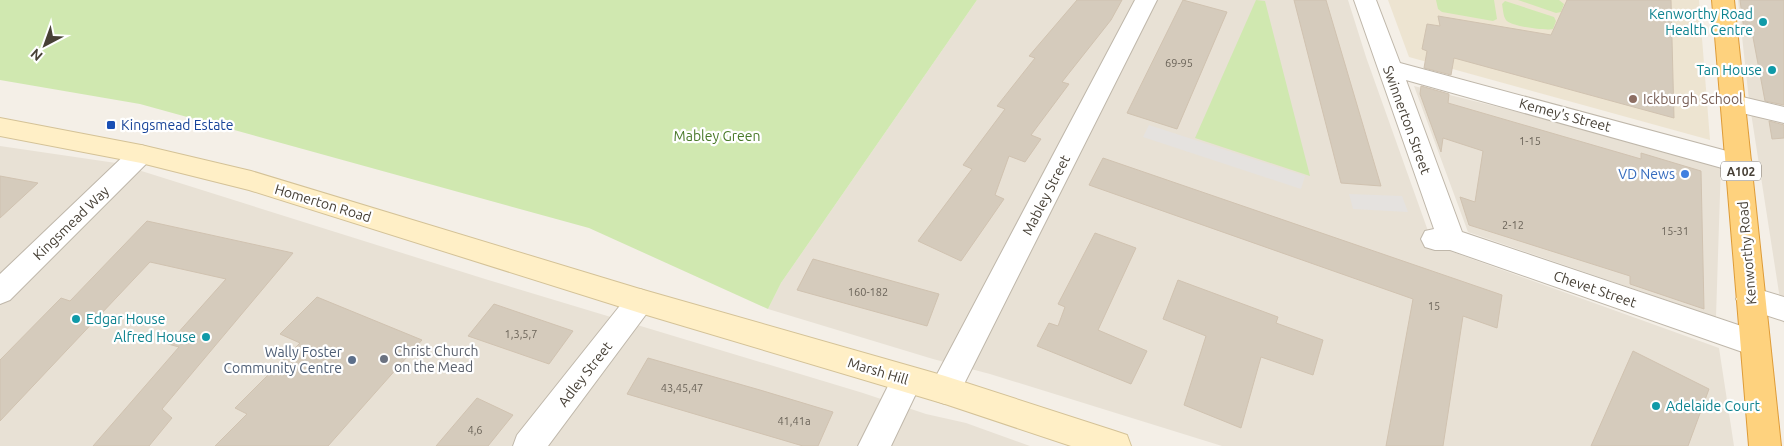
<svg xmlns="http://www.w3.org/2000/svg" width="1784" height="446" font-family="Ubuntu,sans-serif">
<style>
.residential{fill:#e8e1d5}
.education{fill:#ede4d1}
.green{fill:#d0e8b0}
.parking{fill:#e5e2df}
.building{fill:#d5cbbc;stroke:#d0c2b0}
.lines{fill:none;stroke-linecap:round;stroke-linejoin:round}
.minor-casing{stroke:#bfb7aa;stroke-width:2}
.secondary-casing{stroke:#d4c297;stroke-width:2}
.trunk-casing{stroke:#de9b37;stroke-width:2}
.minor{fill:#fff;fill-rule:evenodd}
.secondary{fill:#ffefc6;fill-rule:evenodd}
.trunk{fill:#fed27e;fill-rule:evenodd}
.culture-dot{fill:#0f9aa8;stroke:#fff;stroke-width:2}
.education-dot{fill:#8d6e63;stroke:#fff;stroke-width:2}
.transit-dot{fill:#1a4fb4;stroke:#fff;stroke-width:2}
.shop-dot{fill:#3f7fe0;stroke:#fff;stroke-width:2}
.worship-dot{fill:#6b7280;stroke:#fff;stroke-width:2}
.service-dot{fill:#5c6f8a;stroke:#fff;stroke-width:2}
.labels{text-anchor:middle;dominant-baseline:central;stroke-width:4.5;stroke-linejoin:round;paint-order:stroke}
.number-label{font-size:11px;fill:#6a6358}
.shield{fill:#fff;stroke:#7e7972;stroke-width:1}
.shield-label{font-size:12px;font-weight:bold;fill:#474036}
.culture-label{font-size:14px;fill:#0d838f;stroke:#fff;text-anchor:end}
.education-label{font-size:14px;fill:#785e54;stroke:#fff;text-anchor:start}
.street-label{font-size:14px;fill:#474036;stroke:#fff}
.transit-label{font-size:14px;fill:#164399;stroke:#fff;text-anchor:start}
.park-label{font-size:14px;fill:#497929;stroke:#fff}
.shop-label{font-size:14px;fill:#366cbe;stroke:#fff;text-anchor:end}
.worship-label{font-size:14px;fill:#5b616d;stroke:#fff;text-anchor:start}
.service-label{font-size:14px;fill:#4e5e75;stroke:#fff;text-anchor:end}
</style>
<rect width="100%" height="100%" fill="#f4efe7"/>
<path class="residential" d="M977 0H1348L1366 57 1433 245 1719 348 1734 446H1222L990 374 933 359 768 309 781 283Z
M1738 0H1784V325L1749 100Z
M1414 86 1721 163 1716 317 1468 232Z
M0 146 116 163 485 279 863 393 926 414 966 423 1030 446H0Z"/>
<path class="education" d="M1388 0H1699L1710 140 1409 57Z"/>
<path class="green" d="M0 0H977L781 283 768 309 589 228 140 104 0 80Z
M1256 0 1265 1 1310 176 1195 138Z
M1436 0H1494L1497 19 1493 21 1442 12 1438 9Z
M1518 0H1559L1564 4 1561 12 1556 13Z
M1505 1 1554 17 1556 21 1553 29C1546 31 1509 26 1506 20 1503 16 1503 8 1502 4Z"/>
<path class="parking" d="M1149 125 1305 176 1301 189 1143 137Z
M1349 194 1402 196 1408 212 1353 209Z"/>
<path class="building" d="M1077 0H1122L1111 20 1062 82 1069 84 1031 135 1041 139 1025 162 1009 156 995 195 1004 199 961 261 918 241 972 169 963 165 1005 109 997 106 1035 58 1029 56Z
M1183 0 1227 12 1177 129 1127 113Z
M1294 0H1326L1381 186 1341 183Z
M1567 0H1671L1674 118 1454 58 1451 75 1424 68 1427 51 1422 49 1427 24 1440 26 1438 16 1551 35Z
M1740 0H1784V105L1765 101 1752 32 1744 30Z
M1421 86 1449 94 1448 103 1641 159V153L1701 171 1704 309 1630 284V276L1469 225 1460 197 1475 202 1483 151 1443 138 1441 152 1420 94Z
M1769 121 1784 125V138L1772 139Z
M1103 158 1502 295 1497 328 1463 316 1443 446H1386L1413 299 1089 185Z
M0 176 38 183 0 218Z
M147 221 293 253 162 409 172 418 149 446H93L179 347 168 344 226 279 150 262 0 421V360L61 298 70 301Z
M1095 233 1136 248 1098 330 1147 351 1131 384 1037 346 1049 323 1058 326 1065 307 1058 304Z
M813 259 939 294 927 326 797 290Z
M1178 280 1278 317 1276 323 1323 340 1313 375 1261 357 1241 428 1184 405 1206 336 1163 319Z
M317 297 422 340 328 446H215L247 414 235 408 300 343 280 334Z
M494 304 573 331 549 364 468 336Z
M1633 351 1709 389 1688 446H1591Z
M648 358 760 390 833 412 818 446H803L627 394Z
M477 398 513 415 488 446H436Z"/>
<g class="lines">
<g class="minor-casing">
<path id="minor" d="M1135 0H1157L956 400 945 404 934 400 929 390 934 380Z
M1354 0H1376L1400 63 1749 157 1753 164 1749 171 1740 173 1406 80 1462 232 1765 334 1769 343 1765 352 1754 356 1450 250H1435L1425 247 1421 239 1425 231 1434 229Z
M1734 95 1784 107V123L1725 109 1722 103 1725 97Z
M141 145 150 148 154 154 150 160 10 300 0 304V274L132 148Z
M1751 287 1784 297V321L1741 307 1736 299 1741 291Z
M640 289 650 293 655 301 650 309 548 446H513L517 435 630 293Z
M907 366 918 370 923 379 891 446H858L896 370Z"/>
</g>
<g class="secondary-casing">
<path id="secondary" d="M0 118 141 145 251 171 640 289 945 376 1115 431 1127 435 1131 446H1071L945 404 640 313 249 190 141 163 0 136Z"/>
</g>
<g class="trunk-casing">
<path id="trunk" d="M1712 0H1734L1781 446H1749Z"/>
</g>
<use href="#minor" class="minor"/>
<use href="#secondary" class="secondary"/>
<use href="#trunk" class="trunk"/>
</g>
<g class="culture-dot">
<circle cx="1763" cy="22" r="5"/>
<circle cx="1772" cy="70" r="5"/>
<circle cx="76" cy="319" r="5"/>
<circle cx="206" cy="337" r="5"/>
<circle cx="1656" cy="406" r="5"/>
</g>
<circle class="education-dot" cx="1633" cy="99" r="5"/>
<rect class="transit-dot" x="106" y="120" width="10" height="10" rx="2.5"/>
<circle class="shop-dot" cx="1685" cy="174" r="5"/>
<circle class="worship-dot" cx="384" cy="359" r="5"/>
<circle class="service-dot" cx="352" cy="360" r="5"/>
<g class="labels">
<g class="number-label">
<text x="1179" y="63">69-95</text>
<text x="1530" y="141">1-15</text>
<text x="1513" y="225">2-12</text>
<text x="1675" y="231">15-31</text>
<text x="868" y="292">160-182</text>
<text x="1434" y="306">15</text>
<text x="521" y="334">1,3,5,7</text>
<text x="682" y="388">43,45,47</text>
<text x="794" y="421">41,41a</text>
<text x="475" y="430">4,6</text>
</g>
<rect class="shield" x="1721" y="161.5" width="40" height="19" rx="4"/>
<g class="shield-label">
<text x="1741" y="171">A102</text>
</g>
<g class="culture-label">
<text x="1753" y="14">Kenworthy Road<tspan x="1753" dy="16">Health Centre</tspan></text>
<text x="1762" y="70">Tan House</text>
<text x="86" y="319" text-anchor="start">Edgar House</text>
<text x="196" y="337">Alfred House</text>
<text x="1666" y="406" text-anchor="start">Adelaide Court</text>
</g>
<g class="education-label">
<text x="1643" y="99">Ickburgh School</text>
</g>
<g class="street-label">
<text transform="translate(1565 115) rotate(15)">Kemey's Street</text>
<text transform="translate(1407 120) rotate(70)">Swinnerton Street</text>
<text transform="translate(1046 195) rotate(-63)">Mabley Street</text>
<text transform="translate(323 203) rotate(17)">Homerton Road</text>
<text transform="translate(71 223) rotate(-44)">Kingsmead Way</text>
<text transform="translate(1747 253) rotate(-95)">Kenworthy Road</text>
<text transform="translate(1595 289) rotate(19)">Chevet Street</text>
<text transform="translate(878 371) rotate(17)">Marsh Hill</text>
<text transform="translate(585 374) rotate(-52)">Adley Street</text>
</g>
<g class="transit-label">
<text x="121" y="125">Kingsmead Estate</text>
</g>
<g class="park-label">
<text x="717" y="136">Mabley Green</text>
</g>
<g class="shop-label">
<text x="1675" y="174">VD News</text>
</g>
<g class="worship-label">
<text x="394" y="351">Christ Church<tspan x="394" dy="16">on the Mead</tspan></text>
</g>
<g class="service-label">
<text x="342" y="352">Wally Foster<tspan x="342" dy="16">Community Centre</tspan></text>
</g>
</g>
<g transform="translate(45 45) rotate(221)" stroke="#ffffff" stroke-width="4" paint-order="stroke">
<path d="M0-4L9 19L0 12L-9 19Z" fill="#474036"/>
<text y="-8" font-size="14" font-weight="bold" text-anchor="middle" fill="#474036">N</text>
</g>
</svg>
